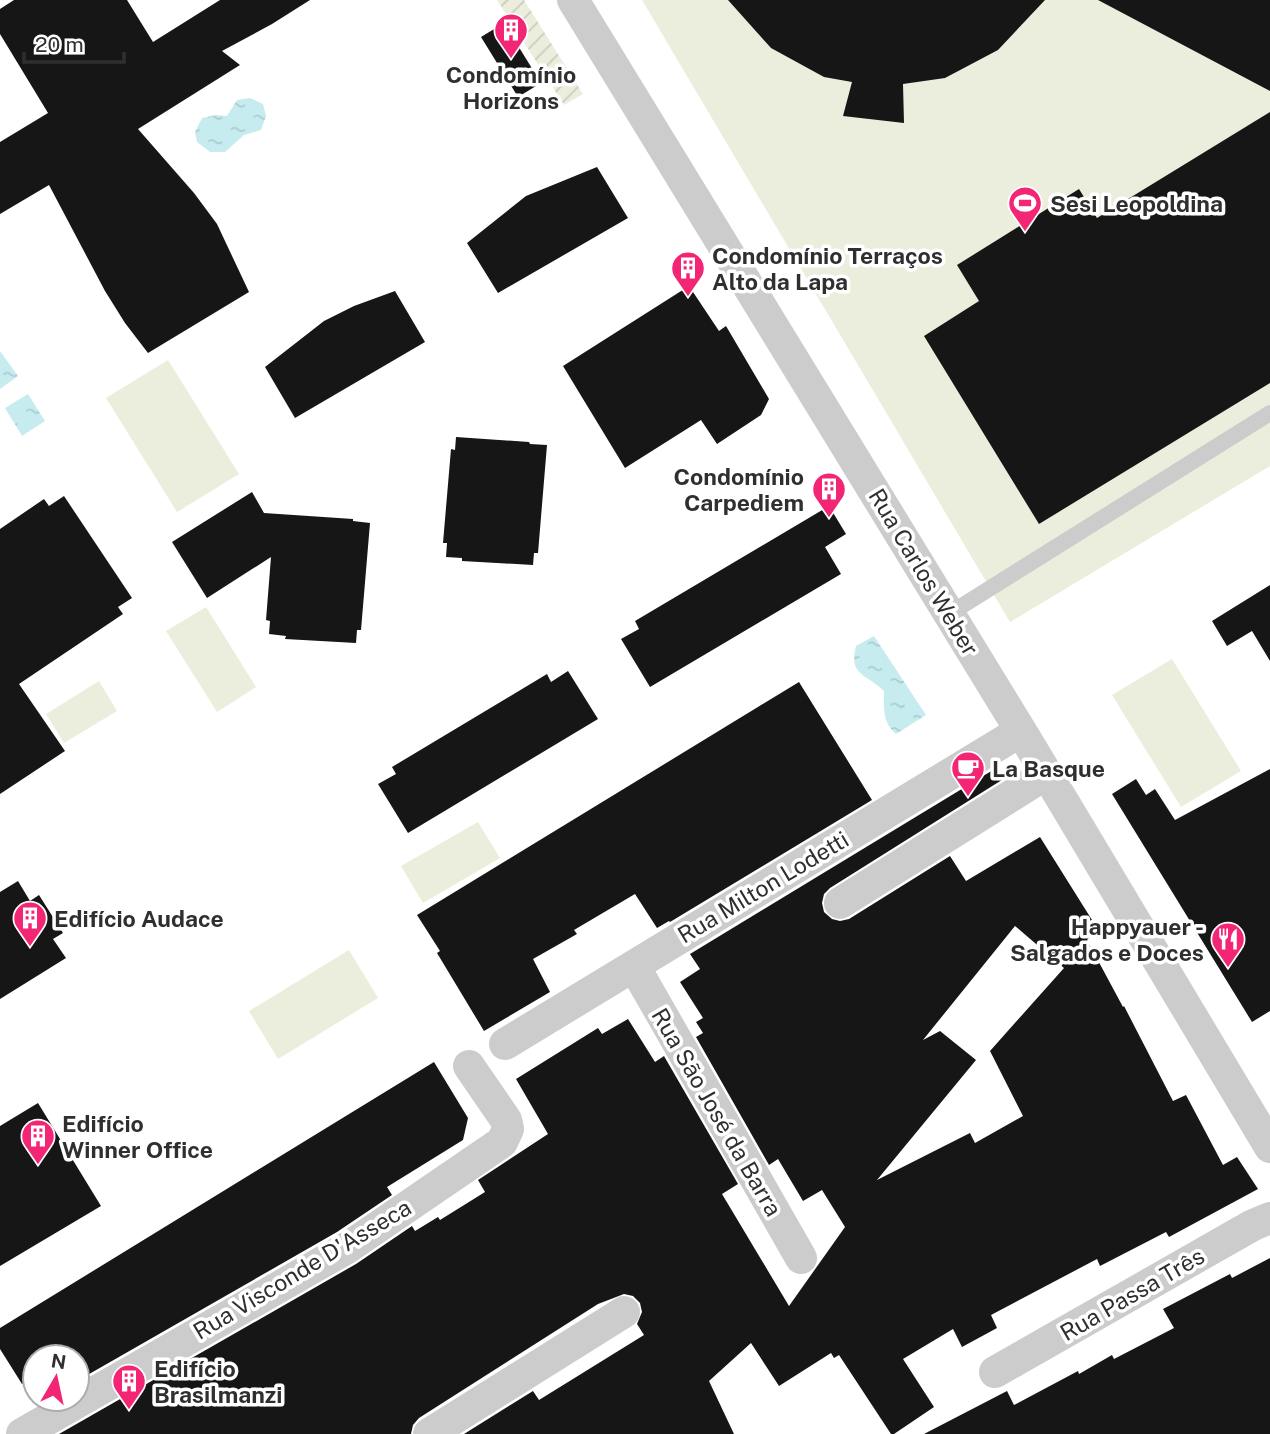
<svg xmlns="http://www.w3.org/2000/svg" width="1270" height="1434" font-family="'Public Sans',sans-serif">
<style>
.green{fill:#ebeedc}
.garden{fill:url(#garden-furrows)}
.water{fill:url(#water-ripples)}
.building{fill:#161616;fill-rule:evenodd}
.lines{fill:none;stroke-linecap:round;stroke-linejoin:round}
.lane{stroke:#ccc;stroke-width:16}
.street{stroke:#ccc;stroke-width:32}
.labels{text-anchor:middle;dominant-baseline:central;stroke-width:7;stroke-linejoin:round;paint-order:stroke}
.poi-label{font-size:23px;font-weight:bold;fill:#2f2f2f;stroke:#fff;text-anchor:start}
.street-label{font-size:23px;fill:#2f2f2f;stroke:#fff}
</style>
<defs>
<pattern id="garden-furrows" width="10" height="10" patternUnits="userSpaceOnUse" patternTransform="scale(1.75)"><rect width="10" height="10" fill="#ebeedc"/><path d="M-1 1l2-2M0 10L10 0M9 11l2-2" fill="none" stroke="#caccbd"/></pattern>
<pattern id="water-ripples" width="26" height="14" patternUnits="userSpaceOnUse" patternTransform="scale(1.75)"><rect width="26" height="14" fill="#c7ecef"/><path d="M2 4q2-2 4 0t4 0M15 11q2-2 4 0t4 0" fill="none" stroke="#abcbcd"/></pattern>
</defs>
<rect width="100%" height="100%" fill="#fff"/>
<path class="green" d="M642 0H1270V466L1010 622Z
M168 360 239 474 177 512 106 398Z
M206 607 256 687 217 712 166 631Z
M1172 659 1241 771 1181 807 1112 695Z
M99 681 117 711 64 743 46 714Z
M478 822 500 858 423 903 401 866Z
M349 950 378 998 278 1059 249 1011Z"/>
<path class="garden" d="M497 0H524L583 94 564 105Z"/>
<path class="water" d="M250 98 263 104 266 116 261 130 244 135 225 152H210L197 142 195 132 202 118 216 115 227 116 237 100Z
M0 351 18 376 0 389Z
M28 394 45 421 22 436 5 408Z
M874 636 926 715 896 734C882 722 884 708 884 691 867 674 848 676 856 646Z"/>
<path class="building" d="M14 0H127L153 42 220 0H310L272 24 222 51 240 65 138 129 194 193 217 224 249 292 148 353 125 323 105 291 49 185 0 214V142L48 113 0 34V9Z
M728 0H1045L998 50 945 78 903 84 904 123 843 116 852 82 824 77 771 48Z
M1098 0H1270V91Z
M504 23 541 83 518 97 481 37Z
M1270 112V383L1039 524 924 336 979 301 957 265 1079 189 1097 218Z
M597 167 628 218 498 293 467 243 526 196Z
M689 286 719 331 726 326 769 399 761 415 717 444 701 420 625 468 563 366Z
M395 291 425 342 295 418 265 367 324 321 354 306Z
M456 437 529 442 530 444 547 445 538 553H534L533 565 462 561V558L446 557 447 543H443L451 449 455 450Z
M252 492 264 513 353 519V521L370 523 361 630H357L356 643 285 639 286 636 269 634 270 621 266 620 271 557 207 598 172 542Z
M64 496 132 598 118 607 123 614 19 684 65 751 0 794V529L44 499 49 506Z
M829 506 846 534 825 547 841 574 650 687 621 639 639 629 635 621Z
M1270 585V661L1252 631 1227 646 1212 621Z
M568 671 598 719 408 833 378 784 396 774 392 767 547 674 551 682Z
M799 682 872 800 670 922 669 921 657 928 635 894 574 930 577 934 533 959 550 992 484 1031 437 953 440 951 417 915Z
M998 767 1005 778 830 888 824 894 822 903 824 912 832 919 840 921 849 919 950 856 966 881 1040 837 1097 928 1087 940 1123 1007 1124 1006 1173 1101 1186 1095 1223 1165 1237 1157 1258 1189 1169 1237 1166 1232 1100 1266 1097 1259 991 1315 997 1328 962 1347 953 1329 903 1359 934 1407 894 1434H891L839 1355 834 1358 831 1353 779 1386 751 1343 709 1381 734 1434H464L533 1391 539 1400 644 1335 637 1324 642 1312 640 1303 633 1296 624 1294 598 1304 419 1418 413 1425 411 1434H59L356 1264 412 1226 415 1231 438 1217 440 1220 485 1192 478 1180 548 1134 516 1079 598 1028 602 1034 628 1019 655 1062 664 1056 738 1184 722 1194 789 1306 845 1227 822 1190 803 1201 778 1159 769 1165 696 1037 703 1033 696 1022 703 1018 680 982 700 969 690 954ZM1015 926 1064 968 990 1051 1023 1116 975 1143 970 1133 877 1180 976 1060 940 1031 923 1040Z
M1270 769V1011L1252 1022 1112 794 1136 779 1146 795 1155 789 1175 820Z
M18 881 30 901 39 895 63 933 53 939 66 958 0 999V892Z
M434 1062 468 1118 463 1140 387 1187 392 1195 337 1232 77 1381V1357H35V1396L26 1381 22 1384 0 1349V1328Z
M38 1103 101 1206 0 1266V1126Z
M1270 1258V1434H924L1007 1391 1014 1405 1078 1371 1079 1374 1112 1355 1114 1359 1174 1328 1163 1309 1230 1274 1232 1278Z"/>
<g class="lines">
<path class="lane" d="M949 614 1270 413"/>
<path class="street" d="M573 0 1027 741 1270 1147
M840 903 1046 774
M634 966 801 1258
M505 1044 1021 731
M995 1372 1253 1225 1270 1218
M22 1434 347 1248 502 1142 508 1129 506 1120 469 1066
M429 1434 624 1312"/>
</g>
<defs>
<g id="building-pin" transform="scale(1.75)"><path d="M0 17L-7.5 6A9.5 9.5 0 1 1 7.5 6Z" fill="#f32575" stroke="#fff"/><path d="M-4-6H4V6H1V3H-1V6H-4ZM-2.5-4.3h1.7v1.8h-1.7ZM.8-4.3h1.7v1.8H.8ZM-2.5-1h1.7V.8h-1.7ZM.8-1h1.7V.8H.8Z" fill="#fff"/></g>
<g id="stadium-pin" transform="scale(1.75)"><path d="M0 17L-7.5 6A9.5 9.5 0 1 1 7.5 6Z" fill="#f32575" stroke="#fff"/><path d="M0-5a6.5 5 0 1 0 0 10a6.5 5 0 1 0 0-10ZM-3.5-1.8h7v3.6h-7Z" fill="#fff"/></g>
<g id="cafe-pin" transform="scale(1.75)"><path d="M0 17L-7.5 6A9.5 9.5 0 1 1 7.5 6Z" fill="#f32575" stroke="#fff"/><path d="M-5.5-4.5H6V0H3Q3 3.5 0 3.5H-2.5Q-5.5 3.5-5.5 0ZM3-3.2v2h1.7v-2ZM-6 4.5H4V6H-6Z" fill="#fff"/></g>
<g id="restaurant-pin" transform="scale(1.75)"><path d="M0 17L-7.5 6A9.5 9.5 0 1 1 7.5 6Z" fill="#f32575" stroke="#fff"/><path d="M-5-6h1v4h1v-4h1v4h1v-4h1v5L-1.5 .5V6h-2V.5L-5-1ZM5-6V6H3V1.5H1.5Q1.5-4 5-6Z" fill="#fff"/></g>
</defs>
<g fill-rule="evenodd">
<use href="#building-pin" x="511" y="30"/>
<use href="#stadium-pin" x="1025" y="203"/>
<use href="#building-pin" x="688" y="268"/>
<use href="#building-pin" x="829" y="489"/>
<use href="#cafe-pin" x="968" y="768"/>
<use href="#building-pin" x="30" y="918"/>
<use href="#restaurant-pin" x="1228" y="939"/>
<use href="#building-pin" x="38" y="1136"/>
<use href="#building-pin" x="129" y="1381"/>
</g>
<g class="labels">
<g class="poi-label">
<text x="511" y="74" text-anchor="middle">Condomínio<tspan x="511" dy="26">Horizons</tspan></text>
<text x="1050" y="203">Sesi Leopoldina</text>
<text x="712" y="255">Condomínio Terraços<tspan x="712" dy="26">Alto da Lapa</tspan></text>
<text x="804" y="476" text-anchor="end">Condomínio<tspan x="804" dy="26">Carpediem</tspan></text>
<text x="992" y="768">La Basque</text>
<text x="54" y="918">Edifício Audace</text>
<text x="1204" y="926" text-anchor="end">Happyauer -<tspan x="1204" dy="26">Salgados e Doces</tspan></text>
<text x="62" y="1123">Edifício<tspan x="62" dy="26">Winner Office</tspan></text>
<text x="154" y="1368">Edifício<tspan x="154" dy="26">Brasilmanzi</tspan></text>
</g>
<g class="street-label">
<text transform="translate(924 572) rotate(59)">Rua Carlos Weber</text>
<text transform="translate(763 887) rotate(-31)">Rua Milton Lodetti</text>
<text transform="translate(717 1112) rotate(60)">Rua São José da Barra</text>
<text transform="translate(302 1269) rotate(-31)">Rua Visconde D'Asseca</text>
<text transform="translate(1132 1294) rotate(-30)">Rua Passa Três</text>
</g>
</g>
<g transform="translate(56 1378) rotate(9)"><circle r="33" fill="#ffffff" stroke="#acacac" stroke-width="2"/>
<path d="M0-5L12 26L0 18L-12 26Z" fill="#f32575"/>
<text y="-10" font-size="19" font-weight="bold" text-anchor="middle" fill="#2f2f2f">N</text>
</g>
<path d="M24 52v10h100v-10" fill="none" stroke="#2f2f2f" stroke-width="3.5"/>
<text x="35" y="52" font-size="21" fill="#2f2f2f" stroke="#ffffff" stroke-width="5" paint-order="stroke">20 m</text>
</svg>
